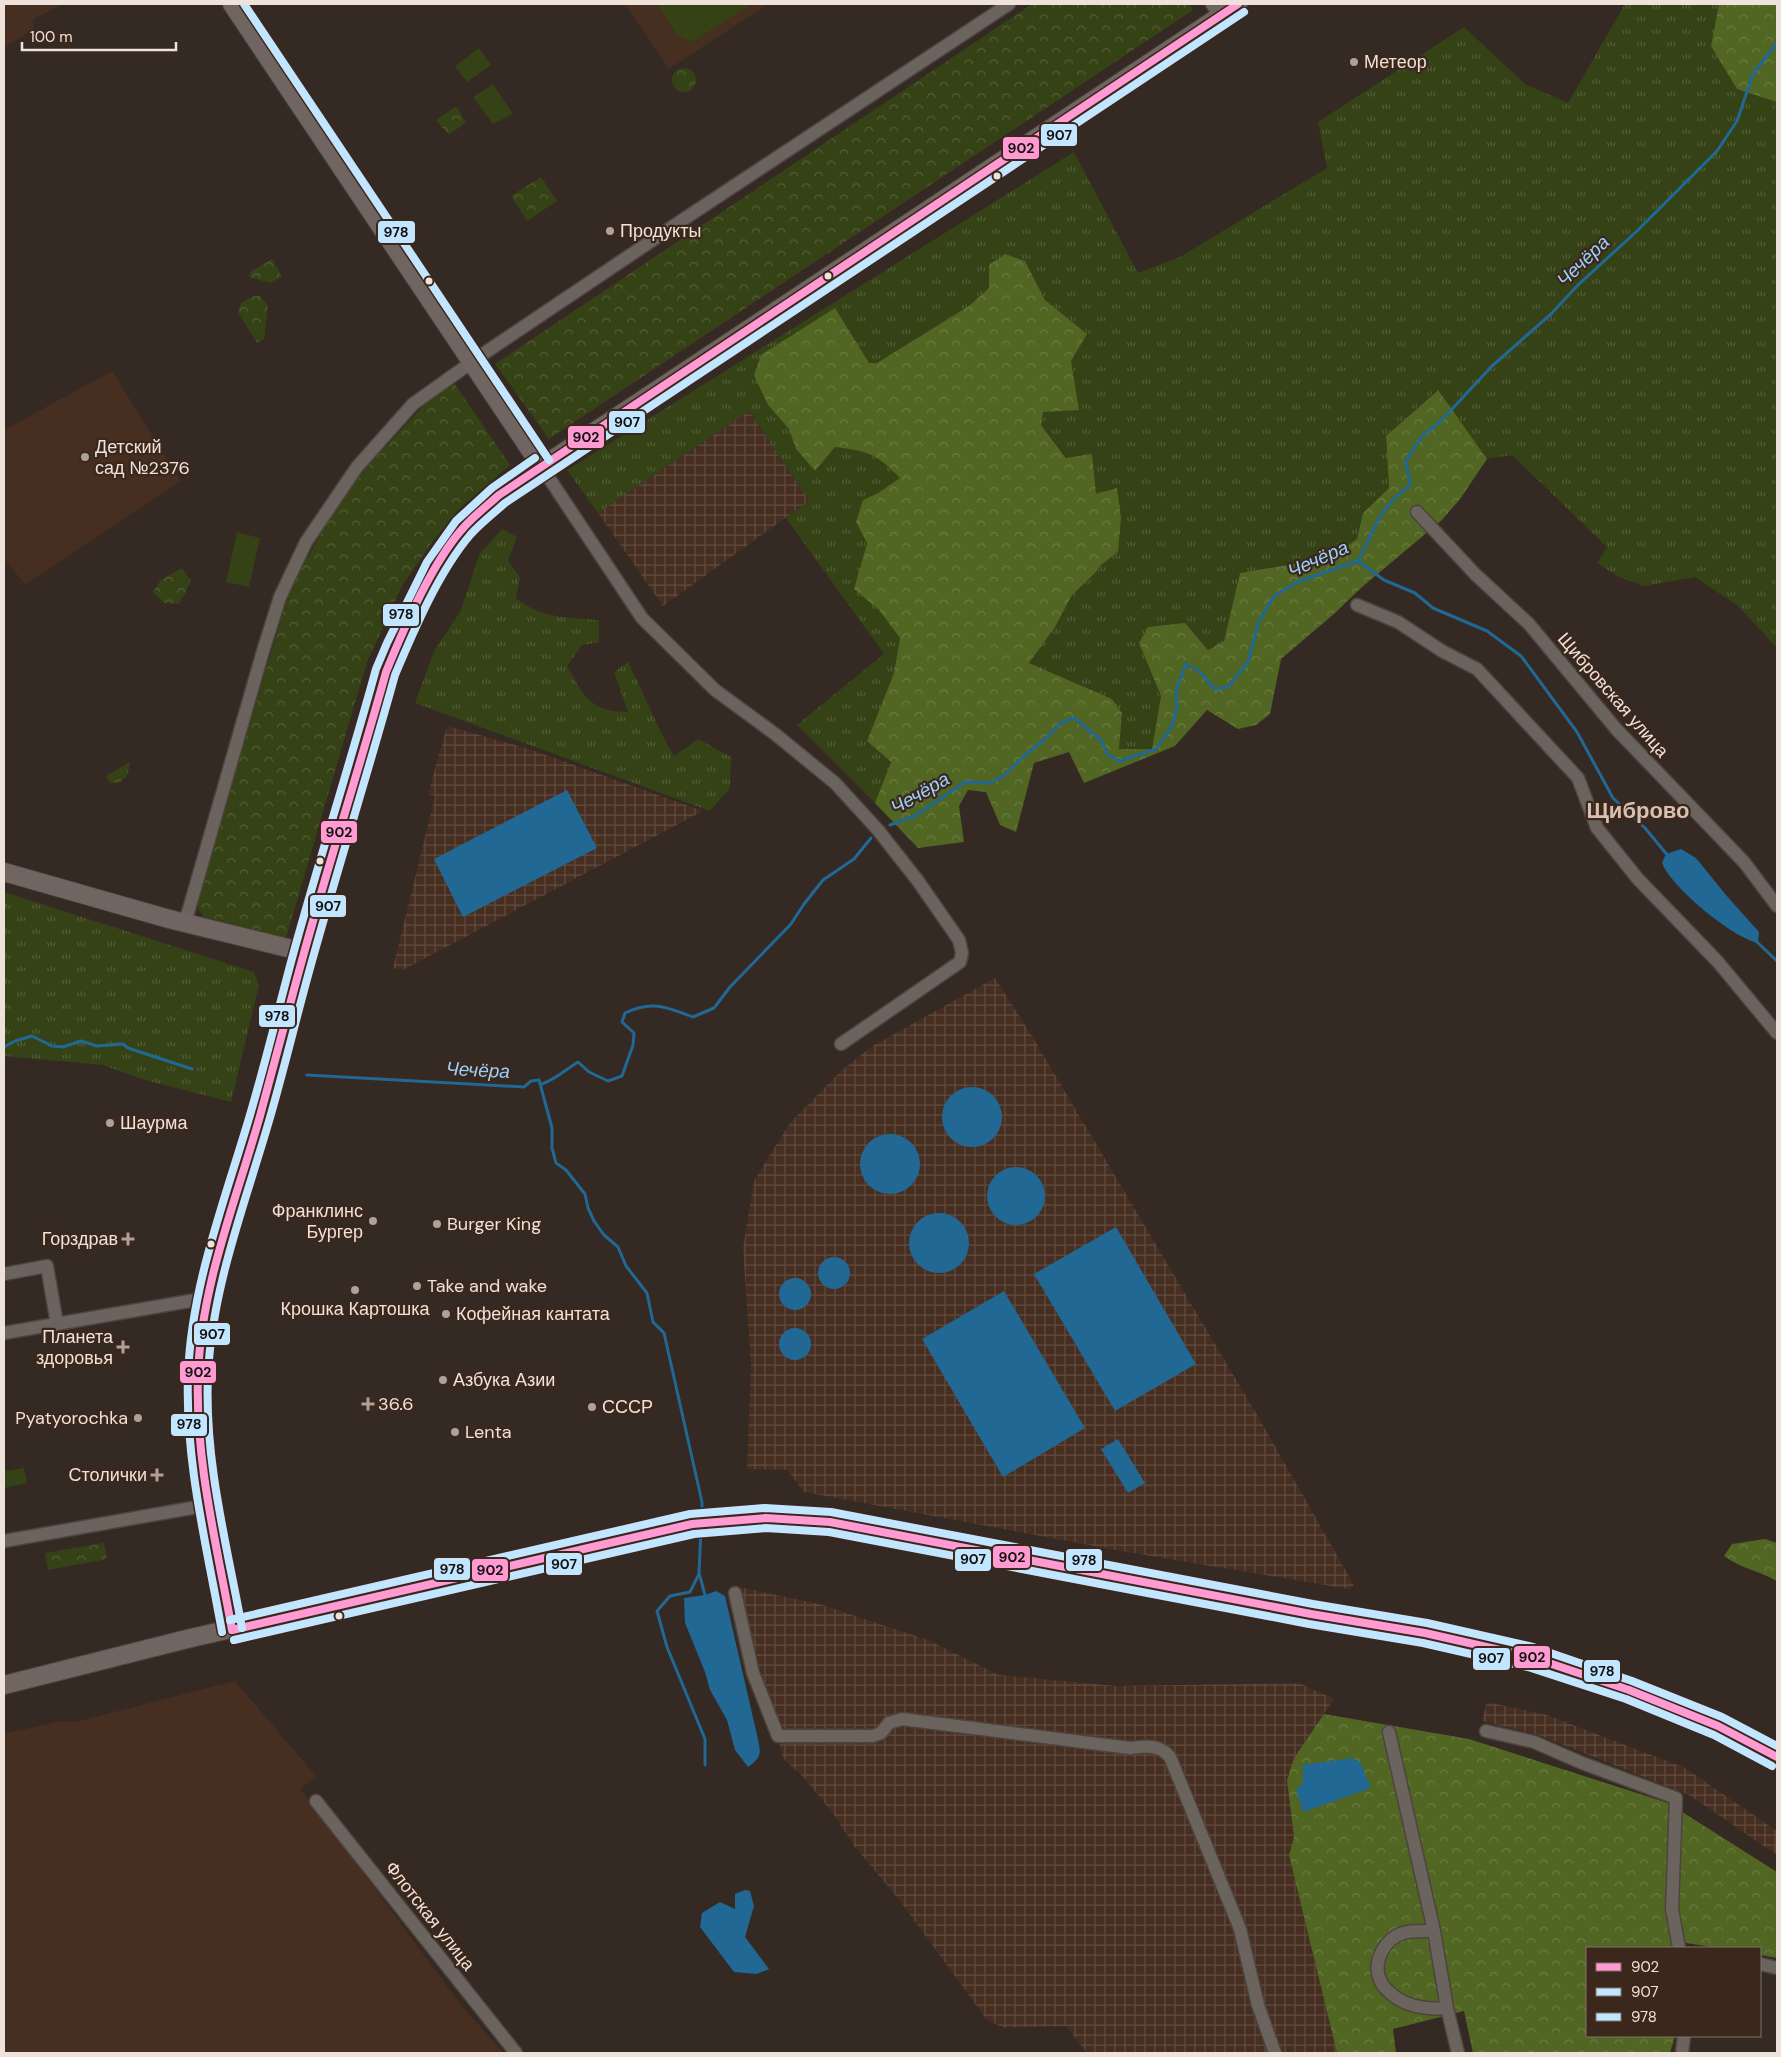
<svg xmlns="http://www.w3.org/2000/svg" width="1781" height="2057" font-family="'DM Sans',sans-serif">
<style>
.built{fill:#462e20}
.industrial{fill:url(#industrial-grid)}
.grass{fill:url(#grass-tufts)}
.forest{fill:url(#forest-crowns)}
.park{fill:url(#park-crowns)}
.garden{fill:#354215}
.water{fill:#216895}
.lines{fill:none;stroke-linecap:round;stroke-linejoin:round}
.stream{stroke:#216895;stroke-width:3}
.street-casing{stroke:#4d443e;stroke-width:15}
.secondary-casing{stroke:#4d443e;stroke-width:20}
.street{stroke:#6b635e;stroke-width:12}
.secondary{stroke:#716562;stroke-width:18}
.bus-1-casing{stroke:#3b271c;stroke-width:11}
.bus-2-casing{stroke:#3b271c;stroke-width:11}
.bus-3-casing{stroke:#3b271c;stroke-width:11}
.bus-1{stroke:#ff9ad2;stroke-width:8}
.bus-2{stroke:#c2e6ff;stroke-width:8}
.bus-3{stroke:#c2e6ff;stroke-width:8}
.poi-dot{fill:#aea19a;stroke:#3b271c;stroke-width:2}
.bus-dot{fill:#efe2da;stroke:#3b271c;stroke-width:2}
.labels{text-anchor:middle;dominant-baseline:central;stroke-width:4.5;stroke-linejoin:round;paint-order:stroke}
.poi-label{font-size:18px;fill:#efe2da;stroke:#3b271c;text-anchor:start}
.street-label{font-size:18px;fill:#efe2da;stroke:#3b271c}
.water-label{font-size:19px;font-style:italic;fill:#99d1fb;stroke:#3b271c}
.district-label{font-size:22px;font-weight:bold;fill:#d9bfb1;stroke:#3b271c}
.line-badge{stroke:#3b271c;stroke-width:2}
.pale-badge-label{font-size:14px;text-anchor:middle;font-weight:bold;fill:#111}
</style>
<defs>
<pattern id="industrial-grid" width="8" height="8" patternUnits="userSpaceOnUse" patternTransform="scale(1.25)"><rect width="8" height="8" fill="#462e20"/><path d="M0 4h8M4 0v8" fill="none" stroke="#614c40"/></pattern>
<pattern id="grass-tufts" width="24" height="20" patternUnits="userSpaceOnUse" patternTransform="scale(1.25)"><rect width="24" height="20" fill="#354215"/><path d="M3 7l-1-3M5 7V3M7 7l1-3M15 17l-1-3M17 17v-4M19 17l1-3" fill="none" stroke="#535d36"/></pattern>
<pattern id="forest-crowns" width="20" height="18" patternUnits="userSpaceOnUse" patternTransform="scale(1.25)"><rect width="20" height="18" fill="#516622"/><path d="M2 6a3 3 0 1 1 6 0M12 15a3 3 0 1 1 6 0" fill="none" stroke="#6a7c42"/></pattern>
<pattern id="park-crowns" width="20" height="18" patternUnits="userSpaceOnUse" patternTransform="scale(1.25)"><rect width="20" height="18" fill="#354215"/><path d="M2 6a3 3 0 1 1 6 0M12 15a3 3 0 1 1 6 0" fill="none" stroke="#535d36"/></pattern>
</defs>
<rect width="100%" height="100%" fill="#342923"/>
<path class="built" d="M4 4H57L59 6 33 19V30L4 47Z
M625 4H768L669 69Z
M112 371 181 481 25 585 4 558V430Z
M235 1681 316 1776 301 1789 462 2006 504 2053H4V1734L60 1721 75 1722Z"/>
<path class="industrial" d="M749 411 809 501 663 606 598 513Z
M447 726 526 748 703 811 403 970 393 968 435 796 428 794Z
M995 978 1032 1036 1256 1413 1354 1585 1349 1589 1127 1552 804 1492 787 1470 747 1469 751 1366 743 1248 754 1181 790 1123 840 1072 869 1048Z
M739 1587 819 1604 928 1640 999 1675 1116 1686 1299 1683 1334 1699 1294 1758 1287 1780 1294 1837 1289 1855 1337 2053H1087L1066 2026 1004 2028 987 2020 900 1901 854 1846 834 1815 806 1780 783 1758Z
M1487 1702 1547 1715 1685 1768 1777 1831V1855L1689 1795 1538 1735 1482 1721Z"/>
<path class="grass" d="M1625 4H1777V648L1738 606 1695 577 1644 586 1619 577 1597 563 1607 547 1512 455 1487 459 1437 390 1386 436 1389 488 1363 513 1357 539 1329 558 1240 573 1224 641 1208 650 1185 623 1139 643 1161 696 1152 749H1119L1122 713 1112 699 1029 663 1055 627 1072 595 1094 574 1101 565 1118 552 1096 494 1041 425 1042 412 1079 409 1070 361 1087 334 1045 300 1025 261 989 265V288L969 306 876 364 870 363 768 405 789 429 796 449 815 471 835 447C868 451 877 454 901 478L878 493 863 500 856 522 867 542 854 589 879 610 900 638 894 673 867 741 891 762 875 803 797 725 884 654 786 518 809 501 749 411 598 513 567 470 1074 152 1138 273 1180 257 1327 168 1318 122 1464 27 1525 84 1568 103Z
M502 529 517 537 508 561 520 577 516 598C539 618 570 618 599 620V642L582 645 567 666C584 696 590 712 628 712L614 672 628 662C644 693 656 726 674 756L698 739 731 757 730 788 710 811 415 703 434 651 460 612 480 553Z
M4 892 254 972 259 985 231 1102 145 1080 103 1065 4 1056Z"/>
<path class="forest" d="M1719 4H1777V102L1737 89 1711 46Z
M1005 254 1025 261 1045 300 1087 334 1071 361 1079 410 1043 412 1041 425 1066 458 1092 454 1096 494 1117 488 1121 518 1118 552 1101 565 1094 574 1072 595 1055 627 1029 663 1112 699 1122 713 1119 749H1152L1161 696 1139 643 1148 627 1185 623 1208 650 1224 641 1240 573 1329 558 1357 539 1363 513 1389 488 1386 436 1438 390 1487 459 1460 499 1442 520 1362 587 1335 613 1281 659 1270 714 1256 725 1238 729 1207 710 1175 746 1084 783 1069 752 1034 763 1016 832 1000 825 986 792 968 790 959 806 964 842 918 848 875 803 891 762 867 741 894 673 900 638 879 610 854 589 867 543 856 522 863 500 878 493 900 478C877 454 868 451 835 447L815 471 796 449 789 429 768 405 754 375 761 355 835 308 869 363H877L969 306 989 288V265Z
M1765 1539 1777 1543V1581C1759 1571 1740 1568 1724 1556L1732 1544Z
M1324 1714 1469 1739 1668 1803 1777 1872V1958L1760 1955V1948H1717L1674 1941V1948H1587V2036H1675L1670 2053H1473L1464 2011 1393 2029 1396 2053H1337L1289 1855 1294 1837 1287 1780 1294 1758Z"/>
<path class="park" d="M1032 4H1189L1193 10 549 439 495 364Z
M672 80a12 12 0 1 1 24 0a12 12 0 1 1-24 0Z
M456 106 466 122 449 135 436 120Z
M541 177 557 201 527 221 511 196Z
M272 259 282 277 270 283 249 277 250 272Z
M253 296H260L268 306 264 339 257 343 238 312 241 303Z
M454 383 510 465 460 508 433 541 402 586 367 662 286 938 204 917 198 909 197 900 286 603 299 573 320 535 347 493 369 465 424 405Z
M182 568 191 581 179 604 164 603 153 592 161 580Z
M130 762 127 776 119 783H110L106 776Z
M104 1543 107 1559 48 1570 45 1553Z"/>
<path class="garden" d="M658 4H751L693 42 678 36Z
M479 48 491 65 467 82 455 66Z
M493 84 513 114 493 124 473 97Z
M237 532 260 538 249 587 226 582Z
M24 1468 27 1483 4 1488V1471Z"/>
<path class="water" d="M567 790 597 848 463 917 434 859Z
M1681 849 1696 858 1726 895 1759 932 1758 943C1733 938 1671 887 1662 863L1666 854Z
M942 1117a30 30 0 1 1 60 0a30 30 0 1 1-60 0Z
M860 1164a30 30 0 1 1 60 0a30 30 0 1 1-60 0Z
M987 1196a29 29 0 1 1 58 0a29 29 0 1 1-58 0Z
M909 1243a30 30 0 1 1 60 0a30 30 0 1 1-60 0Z
M1116 1227 1196 1364 1115 1411 1034 1274Z
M818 1273a16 16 0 1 1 32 0a16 16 0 1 1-32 0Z
M779 1294a16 16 0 1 1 32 0a16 16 0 1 1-32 0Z
M1004 1291 1085 1428 1003 1477 922 1339Z
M779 1344a16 16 0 1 1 32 0a16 16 0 1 1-32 0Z
M1118 1439 1145 1483 1128 1493 1101 1449Z
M716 1591 725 1596 757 1735C760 1751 764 1756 748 1767L735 1750 727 1720 710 1690 705 1672 685 1623 684 1598 705 1595Z
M1352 1758 1360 1762 1371 1788 1303 1812 1296 1790 1303 1783V1765Z
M745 1890 750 1891 754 1906 745 1937 769 1969 757 1974 734 1972 700 1927 702 1913 720 1902 735 1909V1894Z"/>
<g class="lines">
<path class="stream" d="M1358 561 1384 580 1415 593 1433 608 1487 631 1521 656 1577 732 1613 798 1645 828 1669 857
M890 825 915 816 965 782 989 783 1002 777 1024 756 1044 740 1062 722 1074 718 1101 740 1107 754 1119 761 1156 749 1171 728 1177 708 1176 690 1186 664 1198 670 1215 689 1228 687 1248 662 1259 621 1274 596 1297 582 1358 561C1366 546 1372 531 1380 517 1387 504 1399 495 1410 485L1406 461 1422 436 1439 423 1492 366 1551 314 1578 285 1637 231 1717 151 1737 121 1753 74 1777 43
M1756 941 1777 961
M4 1047 15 1041 32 1036 52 1046 63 1047 81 1041 97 1046 123 1044 128 1048 192 1069
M307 1075 524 1087 531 1081 539 1080 552 1128V1148L556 1163 566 1170 585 1194 588 1208 594 1221 604 1235 618 1247 626 1266 647 1293 653 1322 664 1333 702 1502V1518
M542 1084C556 1079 565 1070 578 1062L589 1072 608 1081 622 1076 633 1045 634 1033 622 1022 625 1013C652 1000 667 1007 693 1017L714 1008 730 987 791 924 804 904 823 880 854 859 871 838
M701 1529 699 1573 705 1595
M699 1574 690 1592 670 1596 657 1611 667 1647 705 1739V1765"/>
<g class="street-casing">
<path id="street" d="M1212 4 1220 16
M541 466 642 618 715 690 775 734 835 783 878 830 918 881 959 940 962 953 960 962 841 1044
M1417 512 1475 574 1529 624 1617 730 1744 862 1777 906
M1357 605 1398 622 1442 651 1477 669 1578 778 1597 828 1638 879 1718 962 1777 1033
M185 923 263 651 280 597 306 542 357 467 413 404 486 352 681 221 1009 4
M4 1274 47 1266 57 1324
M4 1333 207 1298
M4 1541 209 1505
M735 1593 753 1673 778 1736H873L881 1733 889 1723 902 1719 1130 1748C1146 1746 1159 1744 1170 1757L1240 1929 1258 2005 1275 2053
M1486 1731 1534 1742 1582 1763 1676 1798 1672 1909 1679 1948
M1389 1732 1434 1931 1447 2008 1458 2053
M316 1801 516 2053
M1434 1931C1424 1931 1413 1930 1403 1933 1385 1939 1372 1961 1380 1980 1384 1990 1399 2001 1409 2004 1422 2009 1434 2009 1447 2008
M1760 1964 1777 1968
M1682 2053 1684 2036"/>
</g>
<g class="secondary-casing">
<path id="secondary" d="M232 4 541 466
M4 872 169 919 304 952
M232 1630 203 1470 198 1415V1375L201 1334 210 1284 260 1116 304 952 354 786 386 672 396 647 436 566 464 527 499 495 1238 4
M4 1685 191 1638 692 1524C720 1521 748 1517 776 1518 812 1518 848 1525 883 1531L1311 1614 1425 1633 1531 1657 1629 1690 1718 1726 1777 1757"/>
</g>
<use href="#street" class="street"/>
<use href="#secondary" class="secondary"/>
<g class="bus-1-casing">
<path id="bus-1" d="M232 1630C217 1546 195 1461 198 1375 201 1285 236 1201 260 1116 275 1061 289 1007 304 953 330 859 360 766 386 672 404 628 433 560 465 526 475 515 488 505 499 495L1238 4
M232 1630 692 1524 766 1518 830 1522 1311 1614 1425 1633 1531 1657 1629 1690 1718 1726 1777 1757"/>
</g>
<g class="bus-2-casing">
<path id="bus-2" d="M242 1628C227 1545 204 1460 208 1375 212 1287 245 1204 269 1121 285 1066 298 1010 314 954 340 861 369 769 395 675 414 630 439 571 471 534 481 523 494 513 505 503L1244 12
M234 1640 694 1534 766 1528 829 1532 1309 1624 1423 1643 1528 1667 1626 1699 1714 1735 1772 1766"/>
</g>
<g class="bus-3-casing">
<path id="bus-3" d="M244 4 549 460
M230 1620 690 1514 765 1508 831 1512 1313 1604 1427 1623 1533 1647 1632 1681 1722 1717 1777 1746
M222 1632C207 1547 185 1462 188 1376 191 1286 225 1200 250 1115 266 1061 279 1006 294 951 320 857 350 764 376 669L387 643 427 562 456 521 492 488 535 458"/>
</g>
<use href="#bus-1" class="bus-1"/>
<use href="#bus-2" class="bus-2"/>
<use href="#bus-3" class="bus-3"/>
</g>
<g class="poi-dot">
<circle cx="1354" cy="62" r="5"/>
<circle cx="610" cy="231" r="5"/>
<circle cx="85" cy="457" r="5"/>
<circle cx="110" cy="1123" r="5"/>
<circle cx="373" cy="1221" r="5"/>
<circle cx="437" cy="1224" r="5"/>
<path d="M125.5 1231.5h5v5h5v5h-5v5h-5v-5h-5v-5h5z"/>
<circle cx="417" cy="1286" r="5"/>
<circle cx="355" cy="1290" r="5"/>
<circle cx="446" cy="1314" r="5"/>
<path d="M120.5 1339.5h5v5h5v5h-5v5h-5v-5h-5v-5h5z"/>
<circle cx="443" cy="1380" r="5"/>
<path d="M365.5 1396.5h5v5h5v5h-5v5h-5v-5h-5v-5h5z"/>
<circle cx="592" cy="1407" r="5"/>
<circle cx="138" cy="1418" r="5"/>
<circle cx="455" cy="1432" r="5"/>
<path d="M154.5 1467.5h5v5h5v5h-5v5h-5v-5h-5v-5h5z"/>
</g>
<g class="bus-dot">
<circle cx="997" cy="176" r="4.5"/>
<circle cx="828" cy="276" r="4.5"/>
<circle cx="429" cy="281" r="4.5"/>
<circle cx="320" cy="861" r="4.5"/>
<circle cx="211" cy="1244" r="4.5"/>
<circle cx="339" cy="1616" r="4.5"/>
</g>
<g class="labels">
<g class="poi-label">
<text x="1364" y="62">Метеор</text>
<text x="620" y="231">Продукты</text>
<text x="95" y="447">Детский<tspan x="95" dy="21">сад №2376</tspan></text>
<text x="120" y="1123">Шаурма</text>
<text x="363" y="1211" text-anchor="end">Франклинс<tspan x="363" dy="21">Бургер</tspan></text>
<text x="447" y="1224">Burger King</text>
<text x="118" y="1239" text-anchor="end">Горздрав</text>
<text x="427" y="1286">Take and wake</text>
<text x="355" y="1309" text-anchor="middle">Крошка Картошка</text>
<text x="456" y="1314">Кофейная кантата</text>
<text x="113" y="1337" text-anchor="end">Планета<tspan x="113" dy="21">здоровья</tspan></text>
<text x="453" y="1380">Азбука Азии</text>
<text x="378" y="1404">36.6</text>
<text x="602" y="1407">СССР</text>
<text x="128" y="1418" text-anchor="end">Pyatyorochka</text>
<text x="465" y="1432">Lenta</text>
<text x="147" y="1475" text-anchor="end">Столички</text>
</g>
<g class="street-label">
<text transform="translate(1613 695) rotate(49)">Щибровская улица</text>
<text transform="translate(430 1916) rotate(52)">Флотская улица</text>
</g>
<g class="water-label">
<text transform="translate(1583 261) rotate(-44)">Чечёра</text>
<text transform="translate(1318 559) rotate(-24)">Чечёра</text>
<text transform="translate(920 793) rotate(-30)">Чечёра</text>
<text transform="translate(478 1070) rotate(3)">Чечёра</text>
</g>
<g class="district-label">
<text x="1638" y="810">Щиброво</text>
</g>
</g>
<g class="line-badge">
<rect x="1040" y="123" width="38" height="24" rx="5" fill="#c2e6ff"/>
<rect x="1002" y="136" width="38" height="24" rx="5" fill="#ff9ad2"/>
<rect x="377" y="220" width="39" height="24" rx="5" fill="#c2e6ff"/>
<rect x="608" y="410" width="38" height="24" rx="5" fill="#c2e6ff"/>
<rect x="567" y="425" width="38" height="24" rx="5" fill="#ff9ad2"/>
<rect x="382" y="603" width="38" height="24" rx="5" fill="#c2e6ff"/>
<rect x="320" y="820" width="38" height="24" rx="5" fill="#ff9ad2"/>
<rect x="309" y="894" width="38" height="24" rx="5" fill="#c2e6ff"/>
<rect x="258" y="1004" width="38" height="24" rx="5" fill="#c2e6ff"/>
<rect x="193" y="1322" width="38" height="24" rx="5" fill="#c2e6ff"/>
<rect x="179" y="1360" width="38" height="24" rx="5" fill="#ff9ad2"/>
<rect x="170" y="1413" width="38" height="24" rx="5" fill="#c2e6ff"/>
<rect x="992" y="1545" width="39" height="24" rx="5" fill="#ff9ad2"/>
<rect x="954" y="1548" width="38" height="24" rx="5" fill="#c2e6ff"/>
<rect x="1065" y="1548" width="38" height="24" rx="5" fill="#c2e6ff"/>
<rect x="545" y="1552" width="38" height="24" rx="5" fill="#c2e6ff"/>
<rect x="433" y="1557" width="38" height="24" rx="5" fill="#c2e6ff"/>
<rect x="471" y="1558" width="38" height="24" rx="5" fill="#ff9ad2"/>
<rect x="1513" y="1645" width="38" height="24" rx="5" fill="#ff9ad2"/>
<rect x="1472" y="1647" width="39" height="24" rx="5" fill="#c2e6ff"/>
<rect x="1583" y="1659" width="38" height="24" rx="5" fill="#c2e6ff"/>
</g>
<g class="pale-badge-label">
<text x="1059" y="140">907</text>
<text x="1021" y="153">902</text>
<text x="396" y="237">978</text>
<text x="627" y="427">907</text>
<text x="586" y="442">902</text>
<text x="401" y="619">978</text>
<text x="339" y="837">902</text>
<text x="328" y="911">907</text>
<text x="277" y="1021">978</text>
<text x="212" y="1339">907</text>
<text x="198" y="1377">902</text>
<text x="189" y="1429">978</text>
<text x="1012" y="1562">902</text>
<text x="973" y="1564">907</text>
<text x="1084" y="1565">978</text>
<text x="564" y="1569">907</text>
<text x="452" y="1574">978</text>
<text x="490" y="1575">902</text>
<text x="1532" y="1662">902</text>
<text x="1491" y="1663">907</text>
<text x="1602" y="1676">978</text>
</g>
<rect width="1781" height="2057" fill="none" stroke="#efe2da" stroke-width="10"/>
<rect x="1586" y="1947" width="175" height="90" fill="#3b271c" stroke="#837268"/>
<rect x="1596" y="1963" width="25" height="8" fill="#ff9ad2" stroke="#837268"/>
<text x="1631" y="1972" font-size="15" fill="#efe2da">902</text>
<rect x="1596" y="1988" width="25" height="8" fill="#c2e6ff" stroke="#837268"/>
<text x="1631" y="1997" font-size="15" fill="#efe2da">907</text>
<rect x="1596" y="2013" width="25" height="8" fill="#c2e6ff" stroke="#837268"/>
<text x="1631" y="2022" font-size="15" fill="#efe2da">978</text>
<path d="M22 42v8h154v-8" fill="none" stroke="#efe2da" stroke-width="2.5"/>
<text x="30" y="42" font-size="15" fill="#efe2da" stroke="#3b271c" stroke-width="4" paint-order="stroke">100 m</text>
</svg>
